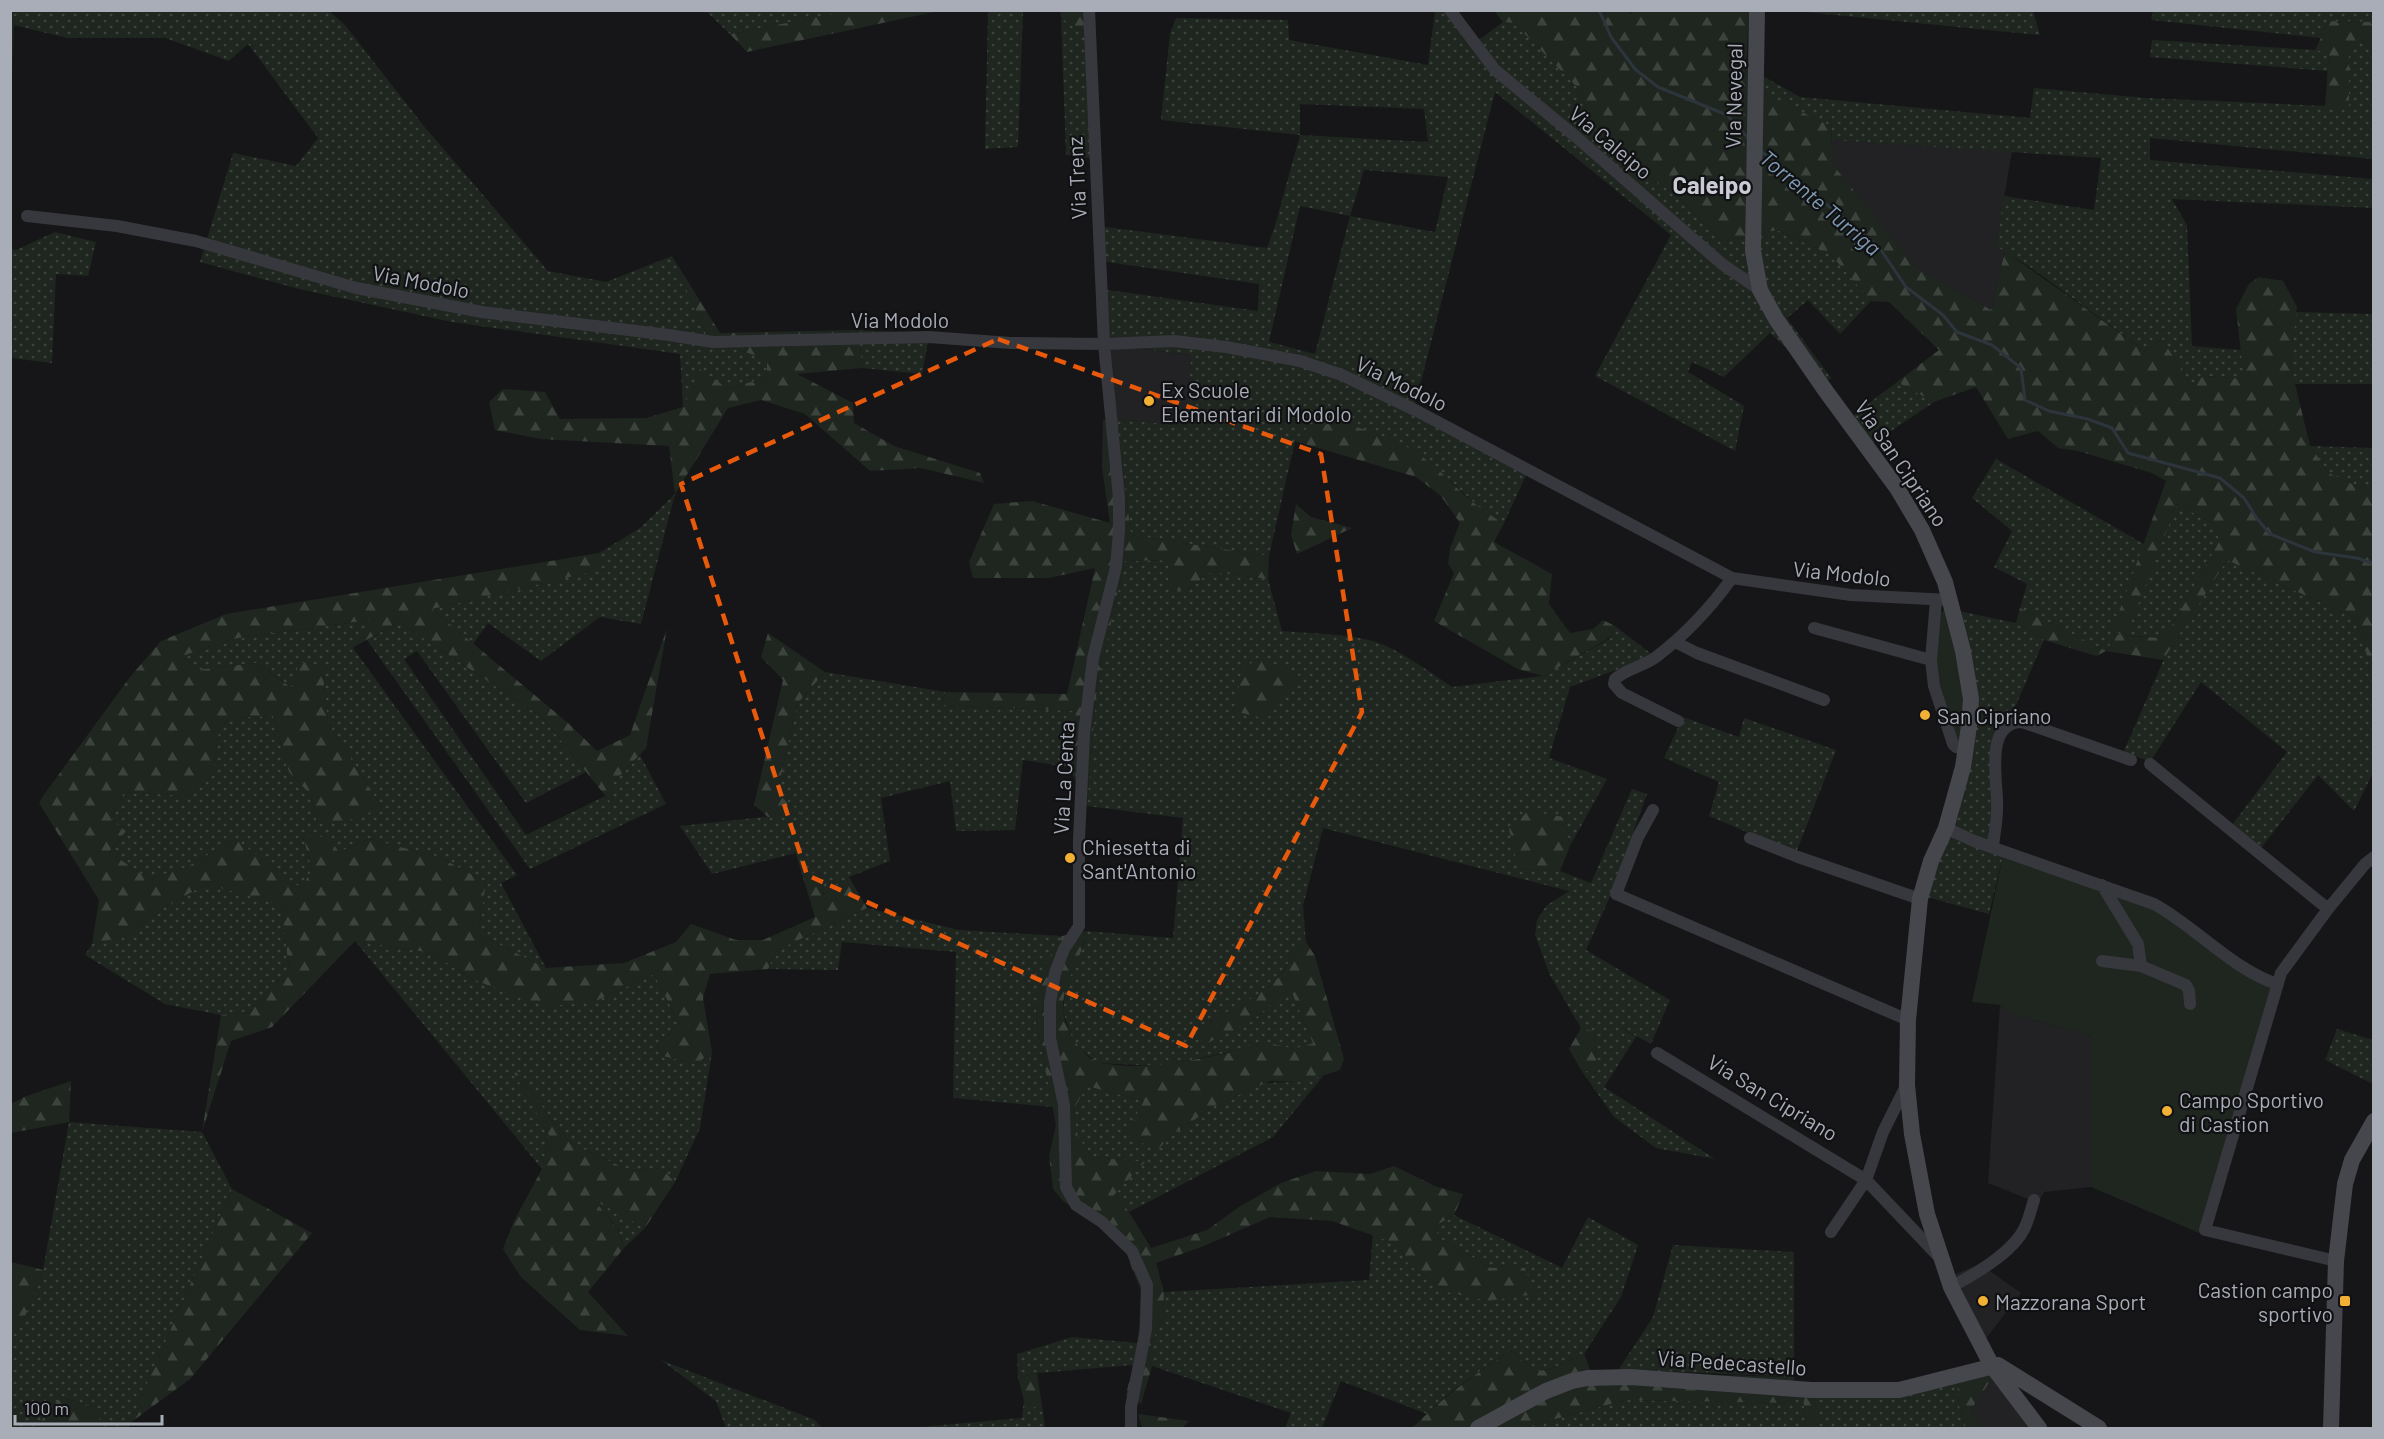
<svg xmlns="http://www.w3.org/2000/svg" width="2384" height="1439" font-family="Barlow,sans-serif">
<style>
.built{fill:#222225}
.grass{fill:url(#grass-dots);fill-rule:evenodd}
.forest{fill:url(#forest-firs);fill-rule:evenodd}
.park{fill:#1e261f}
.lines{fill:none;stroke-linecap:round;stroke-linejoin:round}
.stream{stroke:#2c353c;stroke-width:3}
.street{stroke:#37383d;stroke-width:12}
.secondary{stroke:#45474d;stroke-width:16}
.marked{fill:none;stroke:#e8590c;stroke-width:4.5;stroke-dasharray:12 8;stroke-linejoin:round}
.poi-dot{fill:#f2b134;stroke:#111113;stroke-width:2}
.labels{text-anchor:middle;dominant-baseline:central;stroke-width:4.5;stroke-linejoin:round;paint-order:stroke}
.street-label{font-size:21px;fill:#a8adb8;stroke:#111113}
.poi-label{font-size:21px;fill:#a8adb8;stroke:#111113;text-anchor:start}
.water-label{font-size:22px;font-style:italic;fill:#7f9bb3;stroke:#111113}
.quarter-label{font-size:24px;font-weight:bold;fill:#c9ccd4;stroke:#111113}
</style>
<defs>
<pattern id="grass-dots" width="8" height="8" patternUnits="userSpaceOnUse" patternTransform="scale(1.5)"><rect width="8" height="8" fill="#1e261f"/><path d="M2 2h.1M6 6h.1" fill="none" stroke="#3c433d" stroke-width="1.8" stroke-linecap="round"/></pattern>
<pattern id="forest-firs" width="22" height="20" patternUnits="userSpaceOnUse" patternTransform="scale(1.5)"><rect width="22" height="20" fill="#1e261f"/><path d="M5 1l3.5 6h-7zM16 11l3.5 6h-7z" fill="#3c433d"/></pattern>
</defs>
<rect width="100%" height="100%" fill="#161618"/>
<path class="built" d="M1832 140 2012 151 1996 245 2005 251 1991 310 1916 267 1832 165Z
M1104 344 1191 355 1188 426 1117 419Z
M2000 1005 2020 1016 2091 1036V1187L2044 1192 2040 1200 2030 1197 2028 1199 1988 1183Z
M1980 1264 2021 1293 1984 1341 1944 1279Z
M1998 1369 2035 1428H1983L1971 1410Z"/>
<path class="grass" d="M2153 10 2374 11 2373 22 2329 21 2321 38 2151 20Z
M11 11H329L345 25 423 125 548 271 606 282 672 256 709 341 767 359V378L727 388 683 407 680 354 452 322 299 289 200 262 233 153 296 166 318 138 248 44 229 61 165 38H67L14 25 11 97Z
M706 11H854L730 34Z
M988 11H1023L1018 147 985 149Z
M1435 11H1448L1472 45 1503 22 1514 23 1577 87 1603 147 1675 194 1722 242 1777 230 1831 255 1871 301 1840 334 1808 300 1787 318 1831 378 1821 385 1813 373 1770 333 1724 377 1692 362 1688 372 1744 406 1735 451 1595 376 1671 235 1495 92 1414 409 1529 469 1504 523 1486 514 1451 481 1295 441 1269 556 1131 535 1117 419 1188 426 1191 355 1104 344 1101 289 1258 311 1259 284 1100 261 1098 226 1267 248 1274 229 1300 135 1161 120 1170 33 1176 18 1288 20 1289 40 1428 65ZM1300 104 1424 109 1428 142 1300 135ZM1364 170 1448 177 1435 232 1350 216ZM1300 206 1350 216 1315 354 1269 342Z
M1795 11H2033L2040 35Z
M1061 18 1089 35 1095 159 1066 155Z
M2152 40 2315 50 2329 52 2328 71 2150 57Z
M2373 40V159L2150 138V160L2373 179V208L2172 199 2187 225 2192 346 2241 350 2245 379 2204 376 2191 385 2162 339 2145 351 2030 267 1996 246 2004 196 2094 210 2101 158 1832 140 1831 126 1744 85 1747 67 1800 97 2030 118 2034 88 2147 98 2349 107V53L2356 41Z
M55 232 96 242 88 276 56 274 52 363 11 358V249L16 250Z
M2296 312 2373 314V384H2295L2290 363Z
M859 330 926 333 929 337 922 374 862 368Z
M1897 382 1934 402 1866 448 1847 420Z
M2310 446 2373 448V491L2356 486 2329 473Z
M1996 459 2144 544 2113 632 2125 635 2177 504 2216 525 2219 542 2165 638 2116 635 2106 651 2020 608 2027 584 1994 567 2012 531 1972 498Z
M675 494 641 624 600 617 541 661 488 623 473 644 432 609 599 570V553L640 528Z
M1168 560V590L1185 591 1211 572 1268 579 1282 631C1313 634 1355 633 1384 645 1408 656 1430 672 1452 687L1543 676 1611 638 1615 626 1654 656 1570 687 1549 758 1607 779 1570 846 1564 817 1518 868 1560 871 1591 883 1632 789 1647 794 1612 892 1586 950 1670 1000 1651 1044 1621 1028 1636 1037 1604 1087 1715 1159 1656 1148 1614 1117 1581 1070 1597 1073 1594 1031 1581 1028 1550 975 1535 935 1537 920 1546 906 1569 891 1323 828 1303 906 1306 942 1293 947C1288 985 1240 1007 1209 1022L1249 1023 1290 988 1313 1043 1298 1050 1259 1043 1230 1052 1160 1066 1098 1063 1074 1044 1063 1011 1066 984 1084 943 1085 931 1173 938 1183 818 1087 806 1097 685 1125 561Z
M2227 560 2355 618 2373 675 2374 771 2354 811 2318 775 2257 853 2229 829 2287 752 2201 682 2150 762 2124 751 2167 652Z
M1945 608 2016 623 2044 640 1997 749 1992 846 2003 856 1989 914 1916 894 1956 772 1960 743 1938 616Z
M370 620 353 648 517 875 501 883 546 968 478 934 486 882 439 857 369 839 339 852 303 837 312 870 301 889 235 839 187 867 149 879 109 852 126 831 111 820 124 792 189 796 212 776 219 730 229 718 273 716 289 772 310 794 317 821 382 808 328 723 322 665 293 688 256 663 197 670 182 656 238 638Z
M399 622 542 717 586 772 526 803 417 651 404 659 526 835 605 796 612 803 611 785 640 755 666 804 530 869 367 640Z
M825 672 945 692 942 705 1077 711 1069 767 1023 760 1015 830 956 831 950 781 881 798 890 861 849 877 824 895 819 873 802 874 796 853 712 874 680 826 801 813 777 794 797 704Z
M1683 717 1739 737 1744 718 1836 750 1796 853 1709 816 1719 782 1664 758Z
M206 884 281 904 289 969 250 1012 221 1015 165 1004 85 955 92 944 127 936 165 907Z
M867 908 959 930 1062 936 1042 971 1036 1021 1053 1107 953 1098 956 952 842 942 838 970 768 969 777 950Z
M355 941 432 953 472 979 598 1000 654 974 679 1023 657 1047 663 1056 696 1064 712 1052 700 1128 675 1182 661 1168 631 1171 570 1143 510 1065 549 1135 542 1169Z
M2337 1029 2373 1040V1084L2325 1060Z
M1324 1075 1273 1137 1129 1212 1114 1195 1144 1162 1093 1157 1077 1137 1073 1110 1087 1086 1144 1101 1157 1150 1175 1133 1216 1105 1265 1083 1297 1082Z
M69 1122 202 1132 232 1189 128 1428H96L102 1410 62 1397 35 1428H11V1338L24 1319 43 1270Z
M592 1198 645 1228 624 1248 618 1229Z
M1454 1215 1562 1268 1588 1217 1638 1245 1621 1297 1584 1354 1548 1370 1535 1371 1511 1351C1481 1369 1452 1389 1427 1414L1341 1381 1322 1428H1285L1291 1413 1152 1366V1341L1163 1318 1164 1292 1369 1280 1373 1235 1397 1244 1409 1265 1447 1292 1525 1268H1491L1439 1238 1435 1226Z
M1673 1245 1794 1252V1377L1619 1369 1653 1317Z
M1072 1337 1138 1343 1133 1365 1037 1373 1018 1378 1017 1354Z
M661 1360 815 1420 822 1428H726L716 1401Z
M1957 1380 1959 1405 1966 1428H1818V1395Z
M1794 1395H1803L1806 1428H1522L1625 1400 1789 1403Z
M1024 1400 1043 1412 1045 1428H909L1022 1418Z"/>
<path class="forest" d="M854 10 939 11 747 52 730 34Z
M1629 10 1631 14 1633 10 1749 11 1745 85 1831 126 1833 165 1916 267 1991 310 2005 251 2145 351 2162 339 2191 385 2204 376 2244 379 2236 309 2249 284 2259 277 2283 281 2297 307 2290 363 2310 446 2329 473 2356 486 2373 491V675L2355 618 2227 560 2163 660 2106 651 2096 656 2044 640 2016 623 2020 608 2106 651 2116 635H2121L2112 632 2166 481 2152 473 2078 451 2058 448 2038 431 2008 439 1976 387 1934 402 1897 382 1939 350 1889 302 1871 301 1831 255 1777 230 1722 242 1675 194 1603 147 1577 87 1514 23 1503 22 1494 11ZM2177 504 2216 525 2219 542 2165 638 2126 636Z
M1060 11H1089V35L1061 18Z
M2329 21 2373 22V40L2356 41 2349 53V107H2325L2329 53 2315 50Z
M672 256 720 333 859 330 862 368 797 374 853 403 854 423 894 446 980 473 984 483 921 468 870 471 805 414 761 400 728 408 675 494 669 446 541 439 495 430 489 402 503 389 545 392 560 419 646 418 683 407 700 369 727 388 767 378V359L709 341Z
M1117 419 1131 535 1269 556 1268 579 1211 572 1185 591 1168 590V560L1125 561 1097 685 1087 806 1069 767 1076 711 942 705 945 692 1067 694 1095 568 1049 578H973L969 562 994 504 1032 501 1110 523 1102 467 1103 420Z
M1339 421C1361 429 1395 439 1413 450 1446 472 1469 506 1504 523L1494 542 1552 574 1549 604 1570 633 1593 629 1603 620 1615 626 1611 637 1543 676 1518 669 1434 621 1454 573 1448 564 1450 548 1460 523 1441 496 1416 477 1295 441 1304 430Z
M1296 504 1311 517 1352 528 1297 554 1291 535Z
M599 553 600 570 432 609 568 723 597 751 630 735 667 628 646 748 611 785 612 804 542 717 399 622 352 648 369 620 238 638 182 656 197 670 256 663 292 688 299 662 322 665 328 723 382 808 341 823 317 821 310 794 289 772 273 716 229 718 219 730 212 776 189 796 124 792 111 820 126 831 109 852 149 879 187 867 235 839 301 888 312 870 303 836 328 837 339 852 369 839 439 857 486 882 478 934 546 968 624 963 676 942 691 924 736 940H763L815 917 802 874 819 872 824 895 849 877 867 908 777 950 768 969 710 974 703 998 712 1052 696 1064 663 1056 657 1047 679 1023 654 974 598 1000 546 1007 472 979 432 953 355 941 272 1027 231 1041 202 1132 221 1015 250 1012 289 969 281 905 206 884 165 907 127 936 92 944 99 900 39 803 43 796 130 677 161 641 226 614Z
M768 633 825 672 797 704 777 794 802 813 768 817 754 805 783 680 761 657Z
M1258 658 1300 676 1267 719 1234 711 1242 670Z
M1528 811 1564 817 1570 846 1560 871 1518 868 1509 829Z
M1085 931C1084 959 1062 981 1063 1010 1064 1028 1082 1059 1101 1063 1141 1071 1189 1061 1228 1053 1238 1050 1249 1044 1259 1043 1282 1042 1288 1054 1313 1043L1290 988 1249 1023 1209 1042 1192 1039C1197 1034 1203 1027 1209 1023 1239 1001 1287 990 1293 947L1306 942 1315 956 1344 1059 1340 1070 1303 1082 1270 1081 1216 1105 1175 1133 1157 1150 1125 1135 1144 1101 1087 1086 1073 1110 1078 1137 1093 1157 1145 1162 1114 1195 1129 1212 1151 1248 1207 1230 1239 1207 1281 1183 1316 1171 1370 1174 1394 1166 1437 1187 1463 1194 1454 1215 1435 1226 1439 1238 1491 1268H1525L1535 1294 1488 1301 1447 1292 1409 1265 1397 1244 1332 1221 1270 1217 1204 1246 1156 1263 1164 1292 1163 1318 1152 1341V1366L1141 1404 1126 1395 1138 1343 1141 1291 1130 1263 1126 1238 1064 1202 1053 1189 1049 1156 1056 1125 1036 1021 1041 971 1062 936Z
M1581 1028 1594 1031 1597 1073 1581 1070 1569 1049Z
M506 1059 570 1143 631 1171 661 1168 675 1182 645 1228 594 1200 618 1230 624 1248 588 1292 628 1336 580 1330 521 1277 503 1249 514 1221 542 1169 549 1135Z
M71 1081 69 1122 11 1133V1104L24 1097Z
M232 1189 312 1233 190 1379 130 1423Z
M11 1262 43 1270 24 1319 11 1338Z
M1511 1351 1535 1371 1548 1370 1584 1354 1591 1372 1794 1377V1395L1789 1403 1625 1400 1522 1428H1412C1442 1399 1474 1373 1511 1351Z
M1998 1369 1971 1410 1983 1428H1966L1959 1405 1957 1380Z
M1037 1373 1043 1412 1024 1400 1018 1378Z
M1803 1395H1818V1428H1806Z
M61 1397 103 1410 96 1428H35Z
M1138 1414 1189 1421 1182 1428H1142Z"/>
<path class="park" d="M1943 615C1955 630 1964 690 1963 710 1963 721 1961 732 1960 743H1956L1936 670 1938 616Z
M2003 856 2155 903 2272 989 2204 1235 2091 1187V1036L2019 1016 2000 1005 1972 1002Z"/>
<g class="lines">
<path class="stream" d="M1599 10 1611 37 1635 69 1658 87 1727 115 1749 139
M1762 152 1879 247 1906 287 1943 315 1957 332 1992 345 2021 368 2025 400 2049 411 2088 419 2112 428 2128 453 2220 478 2244 498 2258 520 2270 534 2315 552 2357 558 2374 564"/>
<path class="street" d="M1089 10 1104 344 1119 498V531L1116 567 1093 658 1084 734 1079 839V926L1064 949 1055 973 1050 1003V1038L1064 1105 1066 1187 1076 1205 1102 1222 1132 1251 1147 1285 1146 1329 1131 1407V1428
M1450 10 1495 70 1575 136 1722 264 1760 290
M27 216 117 226 196 241 356 288 482 312 669 335 713 342 929 337 1011 343 1104 344 1174 341 1226 347 1300 361 1342 375 1417 411 1732 578 1851 595 1950 600
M1936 600 1931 660 1934 686 1953 744 1956 747 1966 749
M1814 628 1931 660
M1675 642 1697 653 1824 700
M1678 721 1622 693 1614 684 1615 679C1626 669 1644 666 1656 657 1685 635 1711 607 1732 578
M2150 764 2328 909
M1653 810 1638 837 1616 894 1908 1020
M1946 828 1974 841 2154 904C2196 927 2232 969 2277 984
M1750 838 1798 857 1920 899
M1993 847C1994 835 1997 822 1997 810 1999 786 1982 722 2022 722L2131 760
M2102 885 2138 944 2141 966 2102 961
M2141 966 2186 985 2189 991 2190 1004
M1657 1053 1866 1180 1941 1259
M1831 1232 1866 1180 1883 1132 1906 1086
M2336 1261 2205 1230 2281 973 2328 909 2365 864 2374 857
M1951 1287C1975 1274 2014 1252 2025 1227 2029 1219 2031 1209 2034 1200"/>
<path class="secondary" d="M1757 10 1753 251 1760 290 1776 319 1825 390 1897 488 1922 530 1945 582 1963 651 1971 699 1969 726 1963 767 1946 828 1931 861 1920 899 1908 1020 1907 1085 1912 1134 1927 1214 1951 1287 1992 1366 2039 1428
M1478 1428 1546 1391 1572 1381 1588 1378 1630 1377 1811 1390H1899L1998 1365 2099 1428
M2331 1428 2336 1261 2345 1184 2352 1160 2374 1121"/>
</g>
<path class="marked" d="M998 339 1321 454 1362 712 1186 1046 807 875 681 484Z"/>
<g class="poi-dot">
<circle cx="1149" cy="401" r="6"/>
<circle cx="1925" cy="715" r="6"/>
<circle cx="1070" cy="858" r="6"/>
<circle cx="2167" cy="1111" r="6"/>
<circle cx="1983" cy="1301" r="6"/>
<rect x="2339" y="1295" width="12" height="12" rx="3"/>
</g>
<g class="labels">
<g class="street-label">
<text transform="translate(1733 96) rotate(-89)">Via Nevegal</text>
<text transform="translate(1611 142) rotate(40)">Via Caleipo</text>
<text transform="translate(1076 178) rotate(-93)">Via Trenz</text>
<text transform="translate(421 281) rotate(11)">Via Modolo</text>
<text x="900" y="319">Via Modolo</text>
<text transform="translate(1402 383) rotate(26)">Via Modolo</text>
<text transform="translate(1902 463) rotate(56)">Via San Cipriano</text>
<text transform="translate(1842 573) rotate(6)">Via Modolo</text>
<text transform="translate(1063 778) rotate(-87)">Via La Centa</text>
<text transform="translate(1773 1097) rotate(31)">Via San Cipriano</text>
<text transform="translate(1732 1362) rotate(4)">Via Pedecastello</text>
</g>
<g class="poi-label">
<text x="1161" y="389">Ex Scuole<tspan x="1161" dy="24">Elementari di Modolo</tspan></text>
<text x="1937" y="715">San Cipriano</text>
<text x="1082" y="846">Chiesetta di<tspan x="1082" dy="24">Sant'Antonio</tspan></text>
<text x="2179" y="1099">Campo Sportivo<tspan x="2179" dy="24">di Castion</tspan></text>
<text x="2333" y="1289" text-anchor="end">Castion campo<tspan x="2333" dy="24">sportivo</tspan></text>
<text x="1995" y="1301">Mazzorana Sport</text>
</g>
<g class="water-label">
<text transform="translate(1821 202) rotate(40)">Torrente Turriga</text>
</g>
<g class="quarter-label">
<text x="1712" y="184">Caleipo</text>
</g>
</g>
<rect width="2384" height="1439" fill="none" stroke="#a8adb8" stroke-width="24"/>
<path d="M15 1415v9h147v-9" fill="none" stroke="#a8adb8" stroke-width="3"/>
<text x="24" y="1415" font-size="18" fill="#a8adb8" stroke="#111113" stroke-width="4.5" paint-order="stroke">100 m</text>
</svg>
